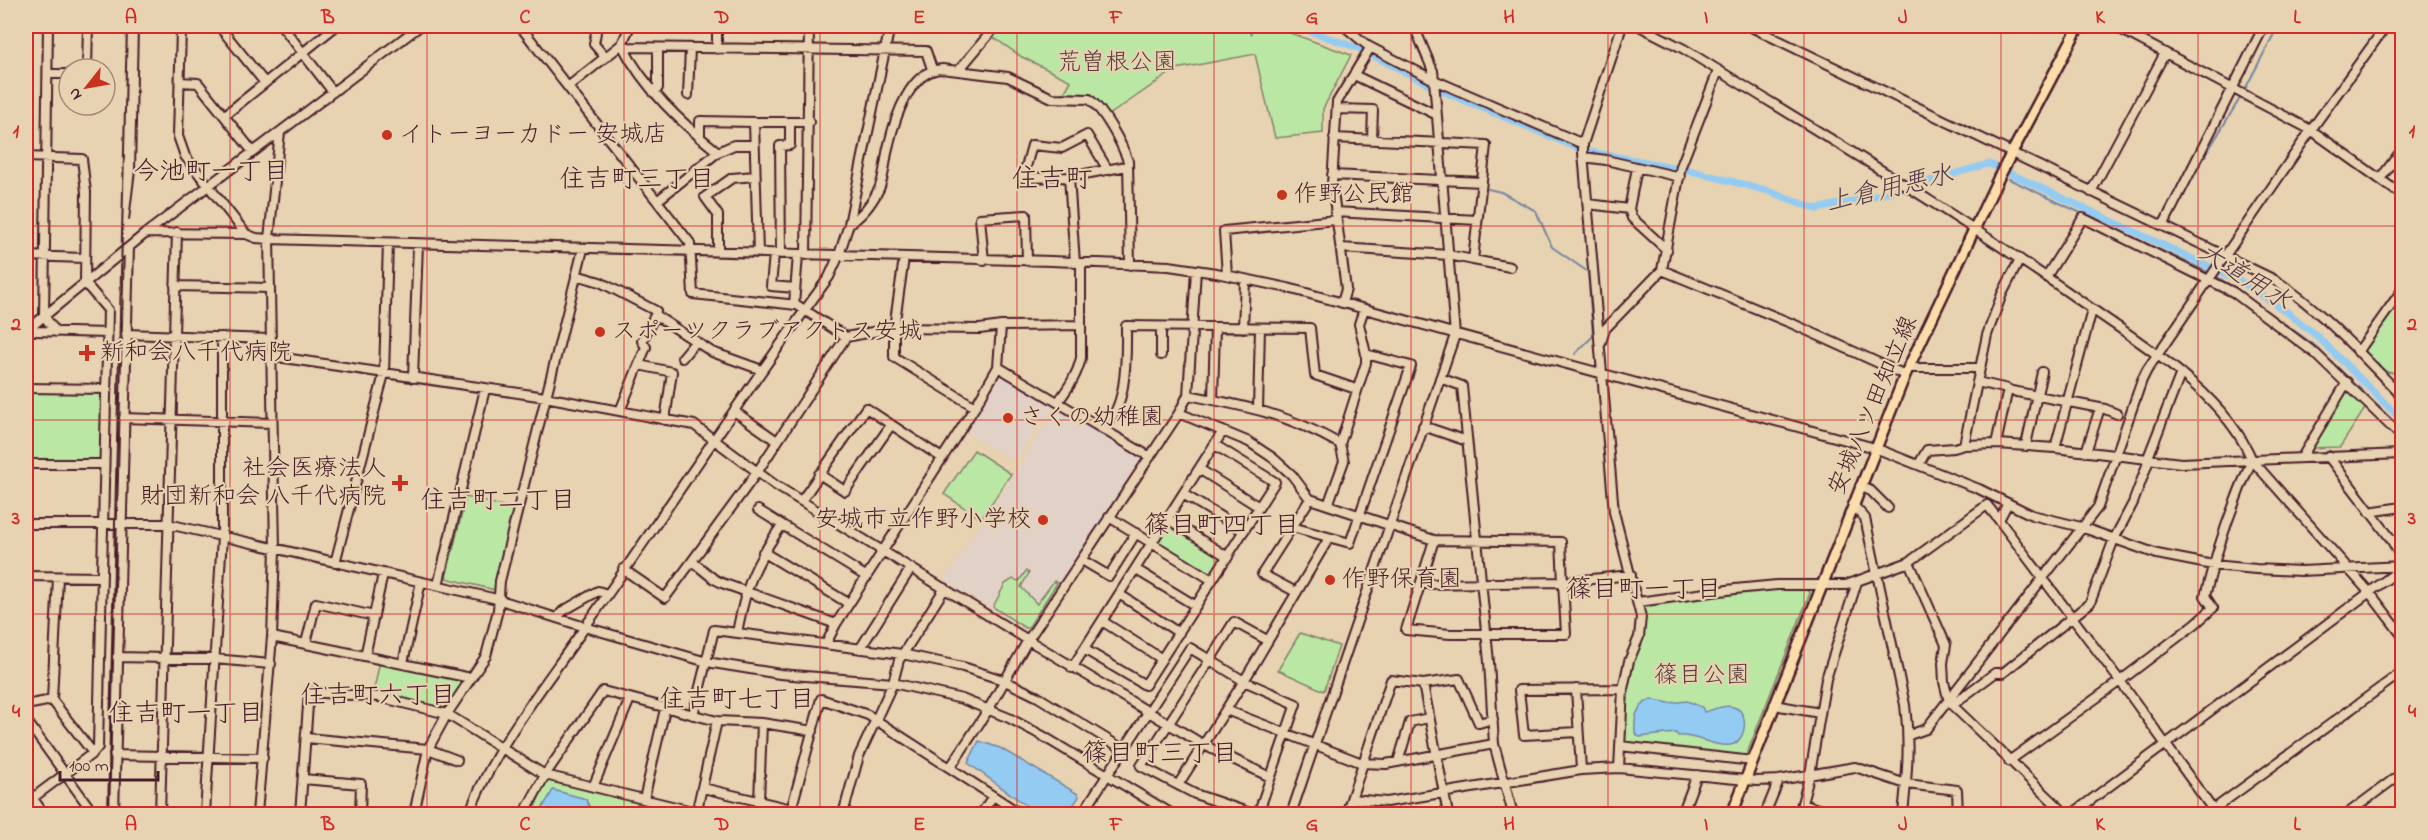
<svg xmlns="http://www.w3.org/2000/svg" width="2428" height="840" font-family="'Indie Flower','Klee One',sans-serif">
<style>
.built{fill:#e2d1c7}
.green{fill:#bbe7a5;stroke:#828368;stroke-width:1.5}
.water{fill:#94cbf2;stroke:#7686a2;stroke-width:1.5}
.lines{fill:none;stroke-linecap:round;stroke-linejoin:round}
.stream{stroke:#7686a2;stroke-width:2}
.canal{stroke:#94cbf2;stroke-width:7}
.minor-casing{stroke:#4a1f2b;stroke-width:12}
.major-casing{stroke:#4a1f2b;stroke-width:14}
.minor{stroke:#e7d2b1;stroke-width:8}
.major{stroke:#fbddab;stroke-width:9}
.rail{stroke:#4a1f2b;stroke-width:2}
.grid{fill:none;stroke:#d62828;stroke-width:1.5;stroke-opacity:0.55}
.poi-dot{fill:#c8321e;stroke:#e7d2b1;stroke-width:2}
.labels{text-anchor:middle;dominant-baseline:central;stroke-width:4.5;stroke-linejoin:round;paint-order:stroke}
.park-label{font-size:24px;fill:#5b3d3d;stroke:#e7d2b1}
.poi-label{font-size:24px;fill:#4a1f2b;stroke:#e7d2b1;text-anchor:start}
.street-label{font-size:24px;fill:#4a1f2b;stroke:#e7d2b1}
.neighbourhood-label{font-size:26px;fill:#4a1f2b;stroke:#e7d2b1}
.water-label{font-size:26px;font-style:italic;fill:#553949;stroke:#e7d2b1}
.quarter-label{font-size:27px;fill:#4a1f2b;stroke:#e7d2b1}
.neatline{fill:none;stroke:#d62828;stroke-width:2}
.grid-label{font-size:20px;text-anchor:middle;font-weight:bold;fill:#d62828}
</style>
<rect width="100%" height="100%" fill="#e7d2b1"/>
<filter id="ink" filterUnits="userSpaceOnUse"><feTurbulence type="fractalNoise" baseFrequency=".0167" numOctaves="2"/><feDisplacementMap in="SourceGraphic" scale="12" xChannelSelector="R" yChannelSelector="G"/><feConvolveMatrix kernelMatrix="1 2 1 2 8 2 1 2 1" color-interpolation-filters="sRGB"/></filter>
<g filter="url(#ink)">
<path class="built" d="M999 373 1053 406 1014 462 965 431Z
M1058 409 1140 457 1141 460 1029 630H1026L945 580 1055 410Z"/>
<path class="green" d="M1002 26H1271L1351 55 1323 109V133L1275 138 1255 54 1176 69 1109 115 1092 94 1064 93 1071 81 1022 57 993 37Z
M2395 307 2402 310V374L2387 372 2363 351Z
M28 391 102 392 104 394 102 459 99 462 26 461V394Z
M2347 391 2366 407 2340 447 2308 448Z
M974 450 1011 474 981 519 944 494Z
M466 497 515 509 495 590 446 578Z
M1167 524H1170L1224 558 1213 574 1210 575 1158 543Z
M1026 571 1029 573 1021 587 1037 604 1054 581 1057 583 1028 628H1025L993 607 1005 584 1013 579 1019 581Z
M1766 589H1807L1810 593 1746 756 1744 757 1625 745 1623 742 1626 687 1643 605Z
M1300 633 1339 646 1324 691 1278 670Z
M380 661 468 679 446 711 373 694Z
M550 778 691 814H532L546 781Z"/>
<path class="water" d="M1651 699 1669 703 1687 701 1702 707 1704 712C1713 710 1727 703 1736 708 1749 714 1746 738 1734 744 1720 750 1695 734 1678 736L1676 733 1639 737 1635 733C1634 717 1636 706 1651 699Z
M979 741 1000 748 1078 794 1079 797 1067 814H1038L968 763Z
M553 790 586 799 592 814H539Z"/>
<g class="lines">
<path class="stream" d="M1243 26 1248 29 1251 34
M2009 179 2085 215
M2189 182 2242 95 2278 26
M1488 189 1501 192 1536 211 1552 247 1588 272 1593 336 1575 354
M2098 221 2210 273
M2215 275 2313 344 2402 429"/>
<path class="canal" d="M1295 26 1358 48 1440 90 1585 151 1684 169 1765 190 1817 209 1883 194 1988 164 1992 165 2242 282 2287 312 2317 336 2402 420"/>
<g class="minor-casing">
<path id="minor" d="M48 26 44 316 56 332
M171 26 181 30
M219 26 265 83
M282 26 333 92
M520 26 690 243 693 294 797 305 846 337 894 328 980 329 1001 326 1081 325
M597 26 594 44 605 57
M1344 26 1368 46 1434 80 1583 144
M1639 26 1684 49C1818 132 1953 211 2082 302 2140 343 2224 392 2252 460L2370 593 2402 635
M1749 26 2275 280C2323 311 2362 356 2402 396
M2114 26 2311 130 2402 195
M181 30 178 136 185 156 246 234
M622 44 628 47 926 51 932 69
M622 45C644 88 680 122 718 152
M717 49V26
M87 69 88 26
M959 70 996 26
M49 74H69
M1354 75 1435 114
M180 82 198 83 253 152
M568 87 622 44 630 26
M654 93 658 88V48
M688 95 690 48
M1337 109 1373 110 1372 139
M225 115 336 26
M700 138V121L754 122
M1334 138 1486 145 1473 260 1449 255 1341 248
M26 157 82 159 86 192 85 283 108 310 98 747 93 753 26 803
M1584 157 1606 160 1680 177
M1108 170 1087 135 1062 148 1032 145 1023 178 1069 177 1127 166
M1332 175 1482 182
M1069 177 1075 263
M2380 179 2402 150
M2091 192 2165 53
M657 201 718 152 734 145H754
M1588 204 1629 209 1632 218 1667 250
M1629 209 1637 168
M1335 212 1477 220
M849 224C862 216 872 203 879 189 885 176 885 158 889 144 895 118 910 70 942 69L1008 77 1052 98 1089 99C1104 110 1122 144 1128 161L1130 265
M2163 226 2264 26
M146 233 246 234 256 238 269 239 1051 261 1169 266 1216 273 1288 288 1875 448 1979 489 2032 515 2081 527 2157 554 2213 565 2256 569 2301 571 2402 566
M718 252V215L705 197 732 178 755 176
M758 253 754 122H809
M774 254 771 286 795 288
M781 254 780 146 790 145V122
M806 255 809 26
M26 256 84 258
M904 258 894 328V357L975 407
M1473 260 1510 267
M984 261 980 218 1026 215 1027 261
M1662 270 1793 324 1905 375
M576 275 600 282 656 311 655 315
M1227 275 1224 231 1336 220
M2046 277 2083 218 2233 292 2316 354 2402 437
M175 286 269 288
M1342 303 1346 289 1332 184 1337 102 1370 48
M794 305 798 255
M30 327 35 331 107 333
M1243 328 1245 280
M26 331 146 233 420 26
M126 334 270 339
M1601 343 1605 329 1662 270 1681 166 1718 71
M2358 352 2402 290
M1161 355V327
M271 356 545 397 694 425 775 485 1028 640 1204 745 1270 777
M682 358 696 341
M639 365 672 372 665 420
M998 367 1150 457
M1908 368H1980
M413 378 418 244
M1440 378 1462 386 1489 662 1494 744 1513 814
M1977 382 2008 389 1996 444
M26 388 107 389
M2007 390 2105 409 2117 414
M1188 395C1245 406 1288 414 1340 444
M1213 400 1215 328
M1058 402C1068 388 1077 376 1081 358V264
M1258 410 1260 328
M620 411 646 347 642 341 655 315 712 352 762 370
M734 411 777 441
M1179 413 1249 442 1273 458 1292 475 1310 499 1328 505 1434 540 1561 542 1563 582 1631 575
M124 418 272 423
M1423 426 1467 441
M1099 427C1129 417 1126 350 1126 326L1310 328 1315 375 1356 389
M1964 445 1987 335 2002 294 2020 259
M2026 445 2042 372
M2055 448 2092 310
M2086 452 2100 408
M2328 456 2391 539 2402 559
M2302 457 2347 382
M2147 460 2181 373
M26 464H104
M1919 464 1927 450 1954 448 1964 445 1998 444 2055 448 2181 463 2402 454
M1199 469 1259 507
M819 474 845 491 891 425
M1860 486 1871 491 1888 508
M1183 494 1244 531
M802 500 866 408 942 458
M2008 503 1999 520 2120 681 2216 814
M1328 505 1344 461 1340 444 1366 363V354L1359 324 1364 309
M1853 505 1865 518 1905 705C1910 743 1907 777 1903 814
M758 510 867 577
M2369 512 2402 507
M1109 517 1212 580
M1168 519 1228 557
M26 524H168L497 599 585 627 707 662 780 674 893 683 962 699 1009 718 1041 735 1172 814
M1292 527 1350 543 1411 366 1366 354
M763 552 848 603
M1082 560 1109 576 1136 533
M693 562 714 579 722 583 836 624
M1909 562 1946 645 1943 663 1944 682 1949 702
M335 563 384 374 388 243
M623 569 665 598 758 471 846 337
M1135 569 1196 606
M26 576 101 577
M58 577 52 700 93 753
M1422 584 1563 582 1566 634H1450L1406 630 1434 540
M438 585 485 389
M1296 592 1262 574 1310 499
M1119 594 1179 633
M1638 602 1735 589 1777 585H1846L1909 562 1987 505 1999 520
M557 618 563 611 598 591 607 594
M1102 621 1162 659
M737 633C746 585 754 565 782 525
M272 637 471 678
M306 643 316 603 374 616
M826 644 836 624 975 407 998 367 1001 326
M860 649 911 568
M1084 649 1145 685 1275 482 1215 445
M365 656 383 574
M117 657 214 659 271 664
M403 663 421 582
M1072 668 1223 431
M1423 684 1448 814
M1576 689 1581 770
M26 705 52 700
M1774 705 1820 713
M1226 710 1362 763 1386 764 1494 744
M693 715 714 630 902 654 963 667 1003 680 1038 697 1123 749
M26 720 94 814
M1578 732 1524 735 1519 690 1623 689
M1909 735 1926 729 2098 507 2142 380 2147 370 2311 130 2386 26
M306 738 428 749 457 760
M1620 746 1753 761
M114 755 263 758
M2009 761 2120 681 2195 624 2213 608 2205 596C2217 549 2232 505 2252 460
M1398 762 1410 722 1429 718
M950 768 988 710 1028 640 1179 413 1188 395 1196 270
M1619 768 1623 689 1629 661 1639 637 1641 617 1614 512 1583 153V144L1622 26
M303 779 361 784 360 814
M1178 785 1244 681 1329 538
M593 787 630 699
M703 788 813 814
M26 789 44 814
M644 799 665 709
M1352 799 1387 802 1581 770 1619 768 1757 781 1779 780 1855 767 1906 784 1957 790 1958 814
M759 801 762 723
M1802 804 1834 814
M114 814 129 247
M160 814 177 232
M205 814 222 537V337
M257 814 272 637 275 549 269 239 280 132
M300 814 309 692 379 697 447 714 545 775 696 812
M414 814 428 749 447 714 486 656 498 610 500 581 583 249
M469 814C496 744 543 688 585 627 667 510 745 391 829 277L839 255 849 224 890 26
M524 814 545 775 603 691 717 721 762 723 813 731
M696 814 717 721
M790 814 821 699 868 715 1021 814
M843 814 859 756 893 683 899 660 945 588
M981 814 993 796
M1082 814 1190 648 1210 660 1141 766 1195 794 1253 814
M1258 814 1296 704 1244 681 1210 660 1234 622 1267 640
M1291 814 1455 335 1434 80 1433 71 1414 26
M1346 814 1391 680 1423 684 1459 679 1479 723 1493 719
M1682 814 1697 775
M1765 814 1779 780
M1799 814 1810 774 1826 679 1857 582
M2066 814 1952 705 1995 673H2003L2090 603 2114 539 2133 503 2149 460
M2072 814 2402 568
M2207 814 2402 672
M2347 814 2402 773"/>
</g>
<g class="major-casing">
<path id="major" d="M1732 814 1905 375 1999 177 2079 26"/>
</g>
<use href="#minor" class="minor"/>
<use href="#major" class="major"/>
<path class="rail" d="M129 220 135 170 138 26
M108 814 127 26"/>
</g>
</g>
<path class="grid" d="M230 26V814M427 26V814M624 26V814M820 26V814M1017 26V814M1214 26V814M1411 26V814M1608 26V814M1804 26V814M2001 26V814M2198 26V814M26 226H2402M26 420H2402M26 614H2402"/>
<g class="poi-dot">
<circle cx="387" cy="135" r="6"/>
<circle cx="1282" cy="195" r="6"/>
<circle cx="600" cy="332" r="6"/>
<path d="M84 344h6v6h6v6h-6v6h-6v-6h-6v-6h6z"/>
<circle cx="1008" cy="418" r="6"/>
<path d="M397 474h6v6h6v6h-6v6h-6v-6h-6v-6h6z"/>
<circle cx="1043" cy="520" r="6"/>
<circle cx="1330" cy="580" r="6"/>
</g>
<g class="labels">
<g class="park-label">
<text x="1117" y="63">荒曽根公園</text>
<text x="1702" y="676">篠目公園</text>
</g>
<g class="poi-label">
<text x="399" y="135">イトーヨーカドー 安城店</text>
<text x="1294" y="195">作野公民館</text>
<text x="612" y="332">スポーツクラブアクトス安城</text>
<text x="100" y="353">新和会八千代病院</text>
<text x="1020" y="418">さくの幼稚園</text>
<text x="386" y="469" text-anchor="end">社会医療法人<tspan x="386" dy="28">財団新和会 八千代病院</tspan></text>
<text x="1031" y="520" text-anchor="end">安城市立作野小学校</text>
<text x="1342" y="580">作野保育園</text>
</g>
<g class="street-label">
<text transform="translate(1874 406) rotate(-67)">安城八ツ田知立線</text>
</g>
<g class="neighbourhood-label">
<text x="211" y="173">今池町一丁目</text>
<text x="637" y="181">住吉町三丁目</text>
<text x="498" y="502">住吉町二丁目</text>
<text x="1222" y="527">篠目町四丁目</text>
<text x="1644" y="591">篠目町一丁目</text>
<text x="378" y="697">住吉町六丁目</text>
<text x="737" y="701">住吉町七丁目</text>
<text x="186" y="715">住吉町一丁目</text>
<text x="1160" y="755">篠目町三丁目</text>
</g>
<g class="water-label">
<text transform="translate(1890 190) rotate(-13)">上倉用悪水</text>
<text transform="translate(2244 278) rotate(32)">大道用水</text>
</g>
<g class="quarter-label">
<text x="1052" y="180">住吉町</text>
</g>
</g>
<rect width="2428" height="840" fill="none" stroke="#e7d2b1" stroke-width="66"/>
<g transform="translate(87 87) rotate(239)"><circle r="28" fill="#e7d2b1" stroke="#a88a7b" stroke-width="1.5"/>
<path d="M0-4.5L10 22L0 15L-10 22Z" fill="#c8321e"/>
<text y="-9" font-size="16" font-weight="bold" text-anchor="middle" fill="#4a1f2b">N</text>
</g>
<path d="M60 771v9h98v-9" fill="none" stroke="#4a1f2b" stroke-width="3"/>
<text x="69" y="771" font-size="18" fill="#4a1f2b" stroke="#e7d2b1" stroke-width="4.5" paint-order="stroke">100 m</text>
<rect x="33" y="33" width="2362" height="774" class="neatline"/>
<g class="grid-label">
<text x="131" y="23">A</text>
<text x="328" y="23">B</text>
<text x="525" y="23">C</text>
<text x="722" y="23">D</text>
<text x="919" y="23">E</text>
<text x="1116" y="23">F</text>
<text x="1312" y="23">G</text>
<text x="1509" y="23">H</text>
<text x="1706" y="23">I</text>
<text x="1903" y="23">J</text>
<text x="2100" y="23">K</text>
<text x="2297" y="23">L</text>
<text x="16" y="137">1</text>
<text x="2412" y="137">1</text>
<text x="16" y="330">2</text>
<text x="2412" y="330">2</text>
<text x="16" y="524">3</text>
<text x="2412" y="524">3</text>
<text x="16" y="717">4</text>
<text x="2412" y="717">4</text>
<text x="131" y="830">A</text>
<text x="328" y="830">B</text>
<text x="525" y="830">C</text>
<text x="722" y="830">D</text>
<text x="919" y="830">E</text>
<text x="1116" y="830">F</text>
<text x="1312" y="830">G</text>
<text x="1509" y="830">H</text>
<text x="1706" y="830">I</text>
<text x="1903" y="830">J</text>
<text x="2100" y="830">K</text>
<text x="2297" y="830">L</text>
</g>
</svg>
